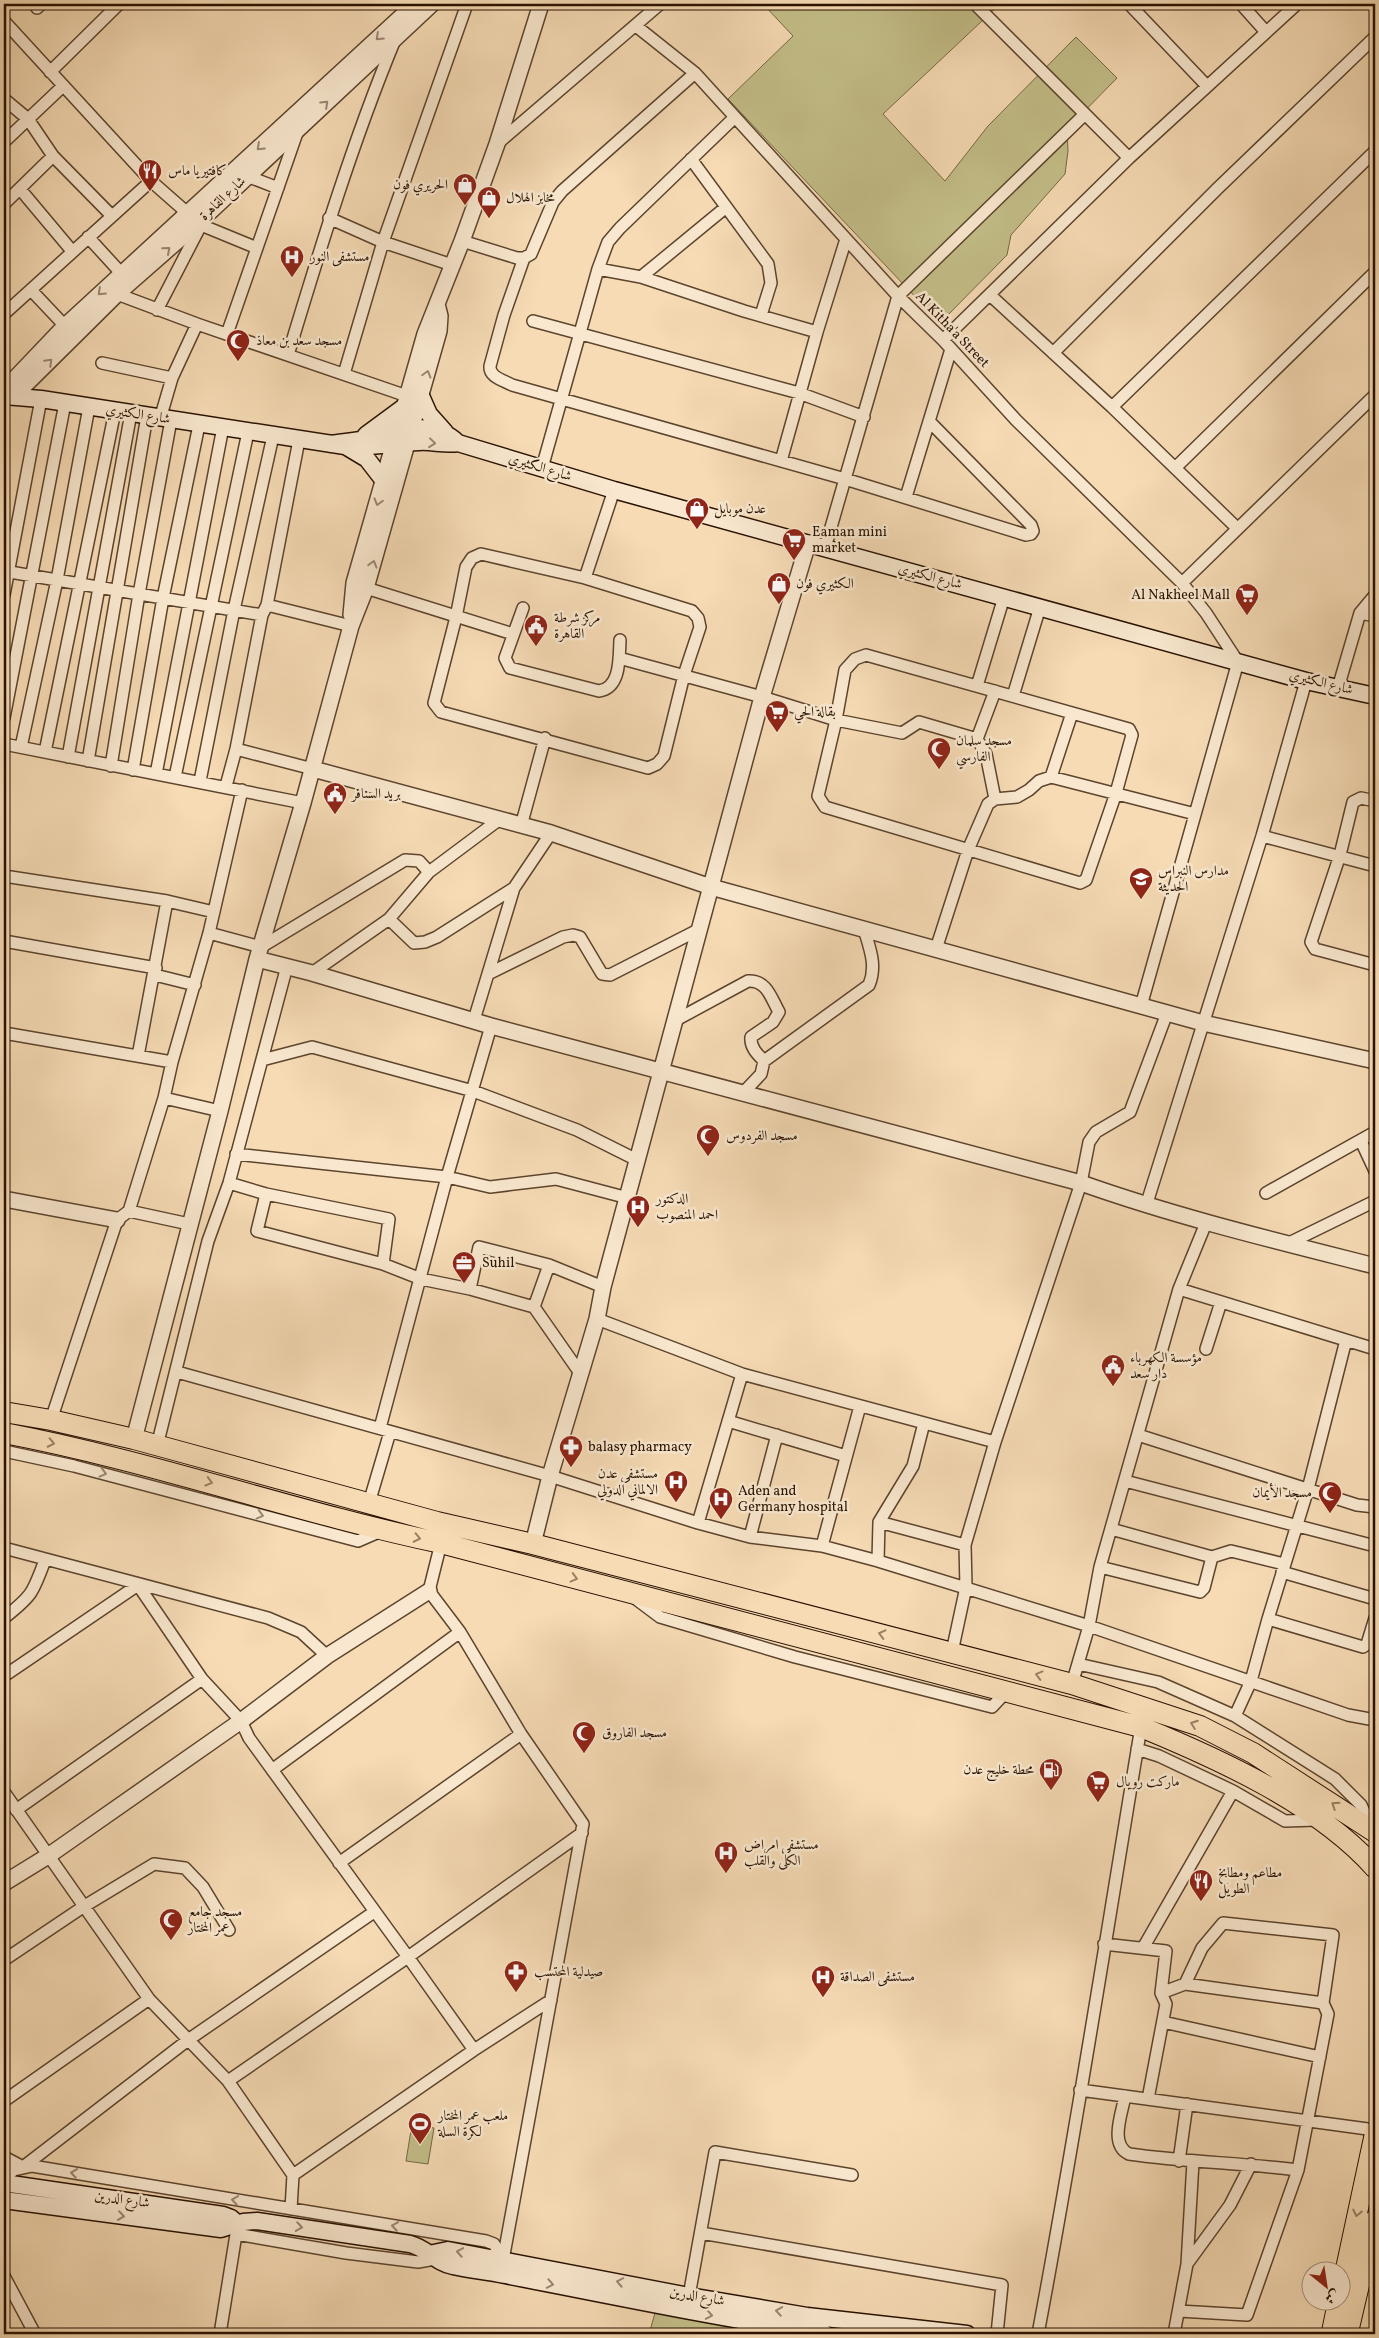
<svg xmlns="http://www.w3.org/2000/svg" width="1379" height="2338" font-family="Vollkorn,Amiri,serif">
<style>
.green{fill:#c3be88;stroke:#766844}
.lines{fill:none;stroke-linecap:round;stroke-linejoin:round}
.minor-casing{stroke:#5c442d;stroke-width:14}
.tertiary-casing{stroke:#5c442d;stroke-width:18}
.secondary-casing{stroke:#291100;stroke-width:19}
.primary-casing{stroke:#291100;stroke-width:21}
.trunk-casing{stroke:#291100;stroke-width:22}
.minor{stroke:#f9e8cf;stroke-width:11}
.tertiary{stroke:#f9e8cf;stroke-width:15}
.secondary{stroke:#f9e8cf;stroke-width:16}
.primary{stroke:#f6dbb5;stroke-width:19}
.trunk{stroke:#f6dbb5;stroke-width:20}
.oneway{stroke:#9b8772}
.oneway2{stroke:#9a8064}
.labels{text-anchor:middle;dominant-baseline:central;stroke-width:5;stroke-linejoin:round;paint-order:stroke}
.poi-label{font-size:14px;fill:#291100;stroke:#f9e8cf;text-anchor:start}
.street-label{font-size:14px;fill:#291100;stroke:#f9e8cf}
</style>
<rect width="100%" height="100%" fill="#f6dbb5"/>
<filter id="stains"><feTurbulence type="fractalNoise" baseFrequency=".004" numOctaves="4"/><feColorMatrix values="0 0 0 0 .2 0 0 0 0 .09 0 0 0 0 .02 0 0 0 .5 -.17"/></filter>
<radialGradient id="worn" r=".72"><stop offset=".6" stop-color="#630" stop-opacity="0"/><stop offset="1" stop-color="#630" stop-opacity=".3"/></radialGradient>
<path class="green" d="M763 4H1000L883 114 945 181 988 126 1076 37 1117 78 1067 129 1068 151 1065 174 1011 235 1007 255 940 323 728 99 793 36Z
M412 2124 434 2128 428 2164 406 2161Z
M655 2313 771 2334H649Z"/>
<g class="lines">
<g class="minor-casing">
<path id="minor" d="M975 4 1129 158
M1129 4 1206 85
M1241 4 1266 32
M37 8 41 4
M4 21 151 181 201 225 257 248
M636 26 695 73 898 296 943 340 1016 420 1182 583 1206 613 1238 662 1141 1006
M50 72 119 4
M4 99 28 119 53 156 112 216
M4 142 63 86
M497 144 660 4
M691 159 768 264 771 283 761 315
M247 176 278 188
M20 189 72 251
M4 204 53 156
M329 218 383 242 452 265
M88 237 121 273
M462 241 517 258H524L531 254 553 202 562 191 695 73
M524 258 504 315 490 366C489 377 503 380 512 385L845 479 1026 535 1031 534 1033 531 1031 525 929 421
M598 269 641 277 744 311 817 332
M641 277 725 208
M31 290 65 326
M117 294 197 324 407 396
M990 295 1112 407 1237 528
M157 310 201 225
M4 314 151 181
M533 321 799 393 864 417
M227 334 298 130
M943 340 1129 158 1297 4
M1053 353 1218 188 1375 37
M288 355C320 249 352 144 394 42
M102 363 172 378
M344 374 383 242 467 4
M1112 407 1375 151
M160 419 172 378 197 324
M781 461 817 332 846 239
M542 468 598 269 608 242 620 228 735 117
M1175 468 1375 272
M906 497 951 349
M825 548 898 296 1084 115
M481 554 585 578 692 611 698 618 700 627 684 675 664 756 657 764 648 768 441 712 434 703 456 617 466 567 472 558Z
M4 571 262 615
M585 578 614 490
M1182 583 1375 395
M366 588 513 634
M4 595 41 399
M267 605 351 626
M523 608 505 658 510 668 599 691C621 688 619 658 620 640
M1360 613 1375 616
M866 655 1129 729 1132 735 1116 793 1086 880 1080 883 825 807 818 796 836 720 845 670 855 659Z
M619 658 762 697 836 720 902 733 919 722 977 739 986 754 995 799
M977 686 1004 597
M1338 688 1360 613 1375 595
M1013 696 1040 607
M4 718 65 403
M977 739 995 691
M4 744 303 803
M21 747 57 580 89 407
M236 749 313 769
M45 752 115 411
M68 757 131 413
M88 761 147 416
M111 766 139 594 171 420
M133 770 163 598 199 425
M156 774 223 427
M175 777 248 432
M1051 777 1072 713
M200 781 234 610 273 436
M226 786 236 749 262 615 267 605 299 440
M1375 801 1361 798 1353 802 1340 855 1311 942 1315 949 1375 965
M521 826 545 738
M1262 836 1375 866
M4 876 167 901 214 912
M389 919 414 943 425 942 437 937 514 888
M209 933 261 947 405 860 419 861 429 872
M4 941 156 968
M936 949 968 850 988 804 995 799 1017 797 1029 790 1039 781 1051 777 1195 814
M312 973 389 919 429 872 500 819
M488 974 563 937 573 935 580 937 602 974 610 975 700 929
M155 975 195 985
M474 1020 514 888 551 833
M676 1020 748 981C767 980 771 998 779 1012L773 1022 751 1037C750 1047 757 1054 764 1061
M4 1033 172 1062
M138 1056 167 901
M262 1060 312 1047 473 1091 577 1130 637 1160
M743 1093 761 1074 764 1061 869 985C877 966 870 949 864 929
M164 1098 220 1111
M1361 1141 1375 1171
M236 1154 447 1177 490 1187 556 1179 628 1198
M229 1183 266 1194 389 1219 383 1264
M1266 1193 1375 1132
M266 1194 257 1231 383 1264 421 1279 470 1289 534 1307 549 1265
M1146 1206 1262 836 1306 681
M129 1211 189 1224
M1287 1244 1375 1201
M470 1289 479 1247 549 1265 603 1287
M1179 1289 1375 1349
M534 1307 580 1373
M597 1319 742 1374 995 1442
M1206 1349 1221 1302
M177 1372 550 1476 698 1523 750 1537 822 1546 878 1561 1089 1626 1348 1715 1375 1720
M51 1420 117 1220 129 1211 164 1098 172 1062 209 933 242 790
M728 1421 846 1456
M380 1428 447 1177 491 1026
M1138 1435 1357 1505 1375 1507
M157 1446 208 1241 229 1183 287 966
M4 1451 74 1466 358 1541 381 1531
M1125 1481 1375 1546
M369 1503 390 1432
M879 1522 965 1545
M698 1523 742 1374
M1111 1529 1212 1557 1231 1551 1284 1564
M750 1537 777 1435
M441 1543 429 1591 460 1632 521 1734 583 1824 503 2260
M822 1546 860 1406
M4 1548 268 1618 301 1632 327 1656
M878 1561 879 1522 913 1466 924 1423
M1100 1567 1200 1592 1204 1588 1212 1557
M1282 1572 1375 1599
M636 1599 660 1617 795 1657 992 1707 1006 1692
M4 1618C32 1596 33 1593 45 1560
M1268 1619 1363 1647 1367 1644 1375 1618
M952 1652 966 1587 965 1545 995 1442 1081 1183 1089 1142 1096 1132 1130 1112 1167 1013
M1078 1664 1158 1682 1235 1716 1335 1779 1361 1805 1371 1828
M4 1676 138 1585 202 1679 241 1721 249 1738 408 1957 474 2050
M1072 1684 1089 1626 1100 1567 1179 1289 1206 1223
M1235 1716 1251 1681 1268 1619 1308 1489 1346 1340
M1137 1749 1159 1756 1233 1791 1285 1821 1316 1820
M272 1770 460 1632
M4 1792 149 1999 228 2081 293 2175 291 2209
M16 1810 202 1679
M339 1863 521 1734
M1104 1944 1166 1951 1161 1993 1166 2004 1148 2099
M1143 1948 1233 1791
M4 1960 83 1907 154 1864 185 1868 203 1887 229 1930
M1161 1993 1185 1984 1323 2003
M1163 2022 1320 2057
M228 2081 408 1957 582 1833
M1080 2090 1375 2130
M1125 2096C1122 2113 1109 2145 1129 2154 1185 2162 1242 2163 1298 2170
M4 2101 149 1999
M4 2157 23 2167 188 2040 374 1912
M1179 2161 1187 2104
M293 2175 474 2050 551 2000
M4 2178 14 2170 32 2166 486 2241 494 2244 503 2260
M701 2233 1002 2285 997 2334
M236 2234 346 2253 418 2262 435 2259
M1187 2264 1193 2162
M4 2276 35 2334
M689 2296 715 2152 852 2175
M1179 2311 1247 2315 1298 2170 1328 2014 1323 2003 1333 1935 1223 1923 1202 1948 1185 1984
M220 2334 237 2228
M1038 2334C1076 2133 1107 1930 1141 1727
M1174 2334 1187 2264 1230 2205 1251 2164"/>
</g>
<g class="tertiary-casing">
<path id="tertiary" d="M4 390 65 326 415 4
M14 396 117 294 198 223 432 4
M351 615 354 583 425 334 462 241 497 144 541 4
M313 769 551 833 711 887 1203 1023 1375 1061
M257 959 312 973 491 1026 1081 1183C1177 1217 1276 1241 1375 1266
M4 1199 117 1220
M134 1439 220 1111 257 959 303 803 351 626 366 588 439 331 440 316 437 304
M533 1544 550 1476 597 1319 603 1287 762 697 808 543
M4 1883 48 1856 241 1721 327 1656 429 1591"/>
</g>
<g class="secondary-casing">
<path id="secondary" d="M4 396 41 399 345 446C371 448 394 443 419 442 432 441 444 445 458 443
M421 396 429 414 445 432
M366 435 404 407
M331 444C344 442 357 441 370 438 400 431 432 418 458 443L614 490 1306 681 1375 696
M347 447 367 459 384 481
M4 2183 223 2215 231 2218 238 2224
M4 2200 221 2229 243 2222 257 2221 410 2244C427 2248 436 2263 453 2266 470 2270 488 2271 505 2275 612 2296 718 2318 825 2334
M429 2254 448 2250 689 2296 807 2316 967 2334"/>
</g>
<g class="primary-casing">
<path id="primary" d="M1342 2285 1375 2131
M1331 2334 1338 2300
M1348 2334 1375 2219"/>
</g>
<g class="trunk-casing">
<path id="trunk" d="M4 1412 51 1420 134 1439 437 1522 533 1544 1072 1684 1200 1726 1253 1753 1375 1832
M4 1433C152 1461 294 1512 441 1543L1141 1727C1219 1759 1318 1804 1375 1868"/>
</g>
<use href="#minor" class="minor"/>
<use href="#tertiary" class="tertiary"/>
<use href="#secondary" class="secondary"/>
<use href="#primary" class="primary"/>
<use href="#trunk" class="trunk"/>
</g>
<defs><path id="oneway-chevron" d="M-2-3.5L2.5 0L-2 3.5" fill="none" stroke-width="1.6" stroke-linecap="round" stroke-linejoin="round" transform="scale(1.25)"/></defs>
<g class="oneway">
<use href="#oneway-chevron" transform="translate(379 37) rotate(137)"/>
<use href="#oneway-chevron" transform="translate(325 104) rotate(-43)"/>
<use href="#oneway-chevron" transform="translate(260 147) rotate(137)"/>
<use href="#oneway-chevron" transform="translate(167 250) rotate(-41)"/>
<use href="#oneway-chevron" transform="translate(101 292) rotate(137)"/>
<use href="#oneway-chevron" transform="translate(49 362) rotate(-45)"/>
<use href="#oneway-chevron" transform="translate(427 374) rotate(-74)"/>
<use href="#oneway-chevron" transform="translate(432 443) rotate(6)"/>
<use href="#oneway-chevron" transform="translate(378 502) rotate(106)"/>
<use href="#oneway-chevron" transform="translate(373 564) rotate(-74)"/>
<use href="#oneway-chevron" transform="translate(103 1473) rotate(15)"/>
<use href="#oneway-chevron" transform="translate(260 1515) rotate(15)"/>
<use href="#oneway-chevron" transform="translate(74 2173) rotate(-171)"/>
<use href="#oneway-chevron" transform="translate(235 2200) rotate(-171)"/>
<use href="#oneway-chevron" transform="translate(121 2216) rotate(8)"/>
<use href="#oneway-chevron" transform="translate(395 2226) rotate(-171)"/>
<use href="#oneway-chevron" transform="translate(299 2227) rotate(9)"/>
<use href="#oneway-chevron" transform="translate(460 2252) rotate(-170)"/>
<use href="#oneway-chevron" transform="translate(620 2282) rotate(-169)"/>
<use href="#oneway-chevron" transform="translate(550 2284) rotate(11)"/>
<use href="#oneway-chevron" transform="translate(779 2311) rotate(-171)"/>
<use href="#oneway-chevron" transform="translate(709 2315) rotate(10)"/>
</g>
<g class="oneway2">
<use href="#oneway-chevron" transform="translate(51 1443) rotate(12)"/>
<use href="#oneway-chevron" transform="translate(209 1482) rotate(16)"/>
<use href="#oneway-chevron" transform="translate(417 1538) rotate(12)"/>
<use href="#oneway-chevron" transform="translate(574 1578) rotate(15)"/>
<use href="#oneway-chevron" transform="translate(882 1634) rotate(-166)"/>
<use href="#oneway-chevron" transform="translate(1039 1675) rotate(-165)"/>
<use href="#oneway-chevron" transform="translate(1194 1724) rotate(-160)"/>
<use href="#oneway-chevron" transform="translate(1335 1805) rotate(-147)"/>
<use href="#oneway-chevron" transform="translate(1357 2213) rotate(102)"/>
</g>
<defs>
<g id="restaurant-pin" transform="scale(1.25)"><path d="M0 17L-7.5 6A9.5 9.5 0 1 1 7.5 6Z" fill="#8f2418" stroke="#f9e8cf"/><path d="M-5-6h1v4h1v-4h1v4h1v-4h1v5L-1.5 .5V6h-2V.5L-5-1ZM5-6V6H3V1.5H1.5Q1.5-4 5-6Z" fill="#fff"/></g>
<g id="shop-pin" transform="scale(1.25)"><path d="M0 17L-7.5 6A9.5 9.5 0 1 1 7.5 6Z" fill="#8f2418" stroke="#f9e8cf"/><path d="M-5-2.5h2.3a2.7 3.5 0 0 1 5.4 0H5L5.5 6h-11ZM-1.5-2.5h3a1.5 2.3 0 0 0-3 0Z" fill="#fff"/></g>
<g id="hospital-pin" transform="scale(1.25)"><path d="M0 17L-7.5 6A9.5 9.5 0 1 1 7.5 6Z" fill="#8f2418" stroke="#f9e8cf"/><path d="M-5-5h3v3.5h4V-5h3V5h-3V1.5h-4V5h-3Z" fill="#fff"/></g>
<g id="mosque-pin" transform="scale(1.25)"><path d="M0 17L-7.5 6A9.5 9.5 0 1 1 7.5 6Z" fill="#8f2418" stroke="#f9e8cf"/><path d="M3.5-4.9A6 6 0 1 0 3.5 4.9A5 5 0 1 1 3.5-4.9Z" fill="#fff"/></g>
<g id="supermarket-pin" transform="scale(1.25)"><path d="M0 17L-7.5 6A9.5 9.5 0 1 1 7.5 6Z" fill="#8f2418" stroke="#f9e8cf"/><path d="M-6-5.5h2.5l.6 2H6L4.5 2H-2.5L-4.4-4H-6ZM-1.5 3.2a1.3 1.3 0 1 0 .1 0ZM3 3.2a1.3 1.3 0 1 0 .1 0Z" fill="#fff"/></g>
<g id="civic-pin" transform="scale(1.25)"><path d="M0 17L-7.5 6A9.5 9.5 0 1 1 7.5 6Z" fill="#8f2418" stroke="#f9e8cf"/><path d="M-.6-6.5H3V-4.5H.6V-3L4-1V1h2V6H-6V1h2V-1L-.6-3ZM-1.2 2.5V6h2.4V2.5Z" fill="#fff"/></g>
<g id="school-pin" transform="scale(1.25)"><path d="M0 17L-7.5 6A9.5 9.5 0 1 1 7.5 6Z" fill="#8f2418" stroke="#f9e8cf"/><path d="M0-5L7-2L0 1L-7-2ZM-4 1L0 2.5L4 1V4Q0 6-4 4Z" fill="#fff"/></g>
<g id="office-pin" transform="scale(1.25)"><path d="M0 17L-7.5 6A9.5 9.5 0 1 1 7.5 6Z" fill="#8f2418" stroke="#f9e8cf"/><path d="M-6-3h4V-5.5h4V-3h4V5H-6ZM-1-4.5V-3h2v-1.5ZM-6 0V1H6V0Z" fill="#fff"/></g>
<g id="pharmacy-pin" transform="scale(1.25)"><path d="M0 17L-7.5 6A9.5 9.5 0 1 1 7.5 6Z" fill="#8f2418" stroke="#f9e8cf"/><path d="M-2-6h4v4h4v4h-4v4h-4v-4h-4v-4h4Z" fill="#fff"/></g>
<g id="fuel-pin" transform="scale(1.25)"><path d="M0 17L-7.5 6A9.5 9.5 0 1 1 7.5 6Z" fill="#8f2418" stroke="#f9e8cf"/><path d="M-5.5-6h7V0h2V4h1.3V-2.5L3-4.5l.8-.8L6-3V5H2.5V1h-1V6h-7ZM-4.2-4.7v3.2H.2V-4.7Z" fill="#fff"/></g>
<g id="stadium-pin" transform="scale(1.25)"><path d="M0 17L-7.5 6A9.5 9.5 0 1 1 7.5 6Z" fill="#8f2418" stroke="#f9e8cf"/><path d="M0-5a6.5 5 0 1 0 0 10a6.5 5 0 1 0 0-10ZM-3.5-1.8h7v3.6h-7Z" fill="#fff"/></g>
</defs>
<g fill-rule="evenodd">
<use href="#restaurant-pin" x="150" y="171"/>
<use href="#shop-pin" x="465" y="185"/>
<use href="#shop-pin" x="489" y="198"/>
<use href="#hospital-pin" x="292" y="257"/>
<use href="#mosque-pin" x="238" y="341"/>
<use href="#shop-pin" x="697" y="509"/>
<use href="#supermarket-pin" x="794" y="540"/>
<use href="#shop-pin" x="779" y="584"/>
<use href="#supermarket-pin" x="1247" y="595"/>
<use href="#civic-pin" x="536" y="626"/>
<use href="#supermarket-pin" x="777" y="712"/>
<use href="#mosque-pin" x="939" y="749"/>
<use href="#civic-pin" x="335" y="794"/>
<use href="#school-pin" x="1141" y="879"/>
<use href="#mosque-pin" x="708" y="1136"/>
<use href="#hospital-pin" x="638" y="1207"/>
<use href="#office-pin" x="464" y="1263"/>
<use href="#civic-pin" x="1113" y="1366"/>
<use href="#pharmacy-pin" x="571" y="1447"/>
<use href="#hospital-pin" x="676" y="1482"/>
<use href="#mosque-pin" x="1330" y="1493"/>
<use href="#hospital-pin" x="721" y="1499"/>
<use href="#mosque-pin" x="584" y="1733"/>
<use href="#fuel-pin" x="1051" y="1770"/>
<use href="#supermarket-pin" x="1098" y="1782"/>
<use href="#hospital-pin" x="726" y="1853"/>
<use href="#restaurant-pin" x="1201" y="1881"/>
<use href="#mosque-pin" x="171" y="1920"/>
<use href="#pharmacy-pin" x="516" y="1972"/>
<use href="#hospital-pin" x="823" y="1977"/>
<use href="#stadium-pin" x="420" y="2124"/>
</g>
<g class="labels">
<g class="poi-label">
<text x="168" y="171">كافتيريا ماس</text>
<text x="448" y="185" text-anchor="end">الحريري فون</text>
<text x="506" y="198">مخابز الهلال</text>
<text x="310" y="257">مستشفى النور</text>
<text x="256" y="341">مسجد سعد بن معاذ</text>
<text x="714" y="509">عدن موبايل</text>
<text x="812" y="532">Eaman mini<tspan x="812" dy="16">market</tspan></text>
<text x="796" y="584">الكثيري فون</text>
<text x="1230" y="595" text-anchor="end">Al Nakheel Mall</text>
<text x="554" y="618">مركز شرطة<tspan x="554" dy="16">القاهرة</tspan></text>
<text x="794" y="712">بقالة الحي</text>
<text x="956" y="741">مسجد سلمان<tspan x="956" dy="16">الفارسي</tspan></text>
<text x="352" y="794">بريد السنافر</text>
<text x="1158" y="871">مدارس النبراس<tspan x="1158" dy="16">الحديثة</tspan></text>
<text x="726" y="1136">مسجد الفردوس</text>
<text x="656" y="1199">الدكتور<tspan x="656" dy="16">احمد المنصوب</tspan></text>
<text x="482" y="1263">Suhil</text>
<text x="1130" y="1358">مؤسسة الكهرباء<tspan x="1130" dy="16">دار سعد</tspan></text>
<text x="588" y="1447">balasy pharmacy</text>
<text x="658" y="1474" text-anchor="end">مستشفى عدن<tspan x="658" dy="16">الالماني الدولي</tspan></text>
<text x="738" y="1491">Aden and<tspan x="738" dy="16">Germany hospital</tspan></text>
<text x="1312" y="1493" text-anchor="end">مسجد الأيمان</text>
<text x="602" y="1733">مسجد الفاروق</text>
<text x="1034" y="1770" text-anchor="end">محطة خليج عدن</text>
<text x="1116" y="1782">ماركت رويال</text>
<text x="744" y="1845">مستشفى امراض<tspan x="744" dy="16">الكلى والقلب</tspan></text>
<text x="1218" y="1873">مطاعم ومطابخ<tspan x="1218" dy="16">الطويل</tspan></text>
<text x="188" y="1912">مسجد جامع<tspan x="188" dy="16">عمر المختار</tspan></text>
<text x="534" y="1972">صيدلية المحتسب</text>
<text x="840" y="1977">مستشفى الصداقة</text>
<text x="438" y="2116">ملعب عمر المختار<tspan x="438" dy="16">لكرة السلة</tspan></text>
</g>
<g class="street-label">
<text transform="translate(223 199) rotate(-43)">شارع القاهرة</text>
<text transform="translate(952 330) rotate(46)">Al Kitha'a Street</text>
<text transform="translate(138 415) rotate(9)">شارع الكثيري</text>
<text transform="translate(540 468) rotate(17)">شارع الكثيري</text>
<text transform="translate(930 577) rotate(15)">شارع الكثيري</text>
<text transform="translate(1321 683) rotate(14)">شارع الكثيري</text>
<text transform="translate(122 2200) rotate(8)">شارع الدرين</text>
<text transform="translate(697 2297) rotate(10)">شارع الدرين</text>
</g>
</g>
<rect width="1379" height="2338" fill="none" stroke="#f6dbb5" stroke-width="20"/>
<rect x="5" y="5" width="1369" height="2328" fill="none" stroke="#291100" stroke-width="2.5"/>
<rect x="10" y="10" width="1359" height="2318" fill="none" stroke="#291100"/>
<g transform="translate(1326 2286) rotate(150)"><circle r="24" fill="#f9e8cf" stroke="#a6927c"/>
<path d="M0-4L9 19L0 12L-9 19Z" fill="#8f2418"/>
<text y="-8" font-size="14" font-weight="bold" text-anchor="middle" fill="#291100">ش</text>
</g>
<rect width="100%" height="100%" filter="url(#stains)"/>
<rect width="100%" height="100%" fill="url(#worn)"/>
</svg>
